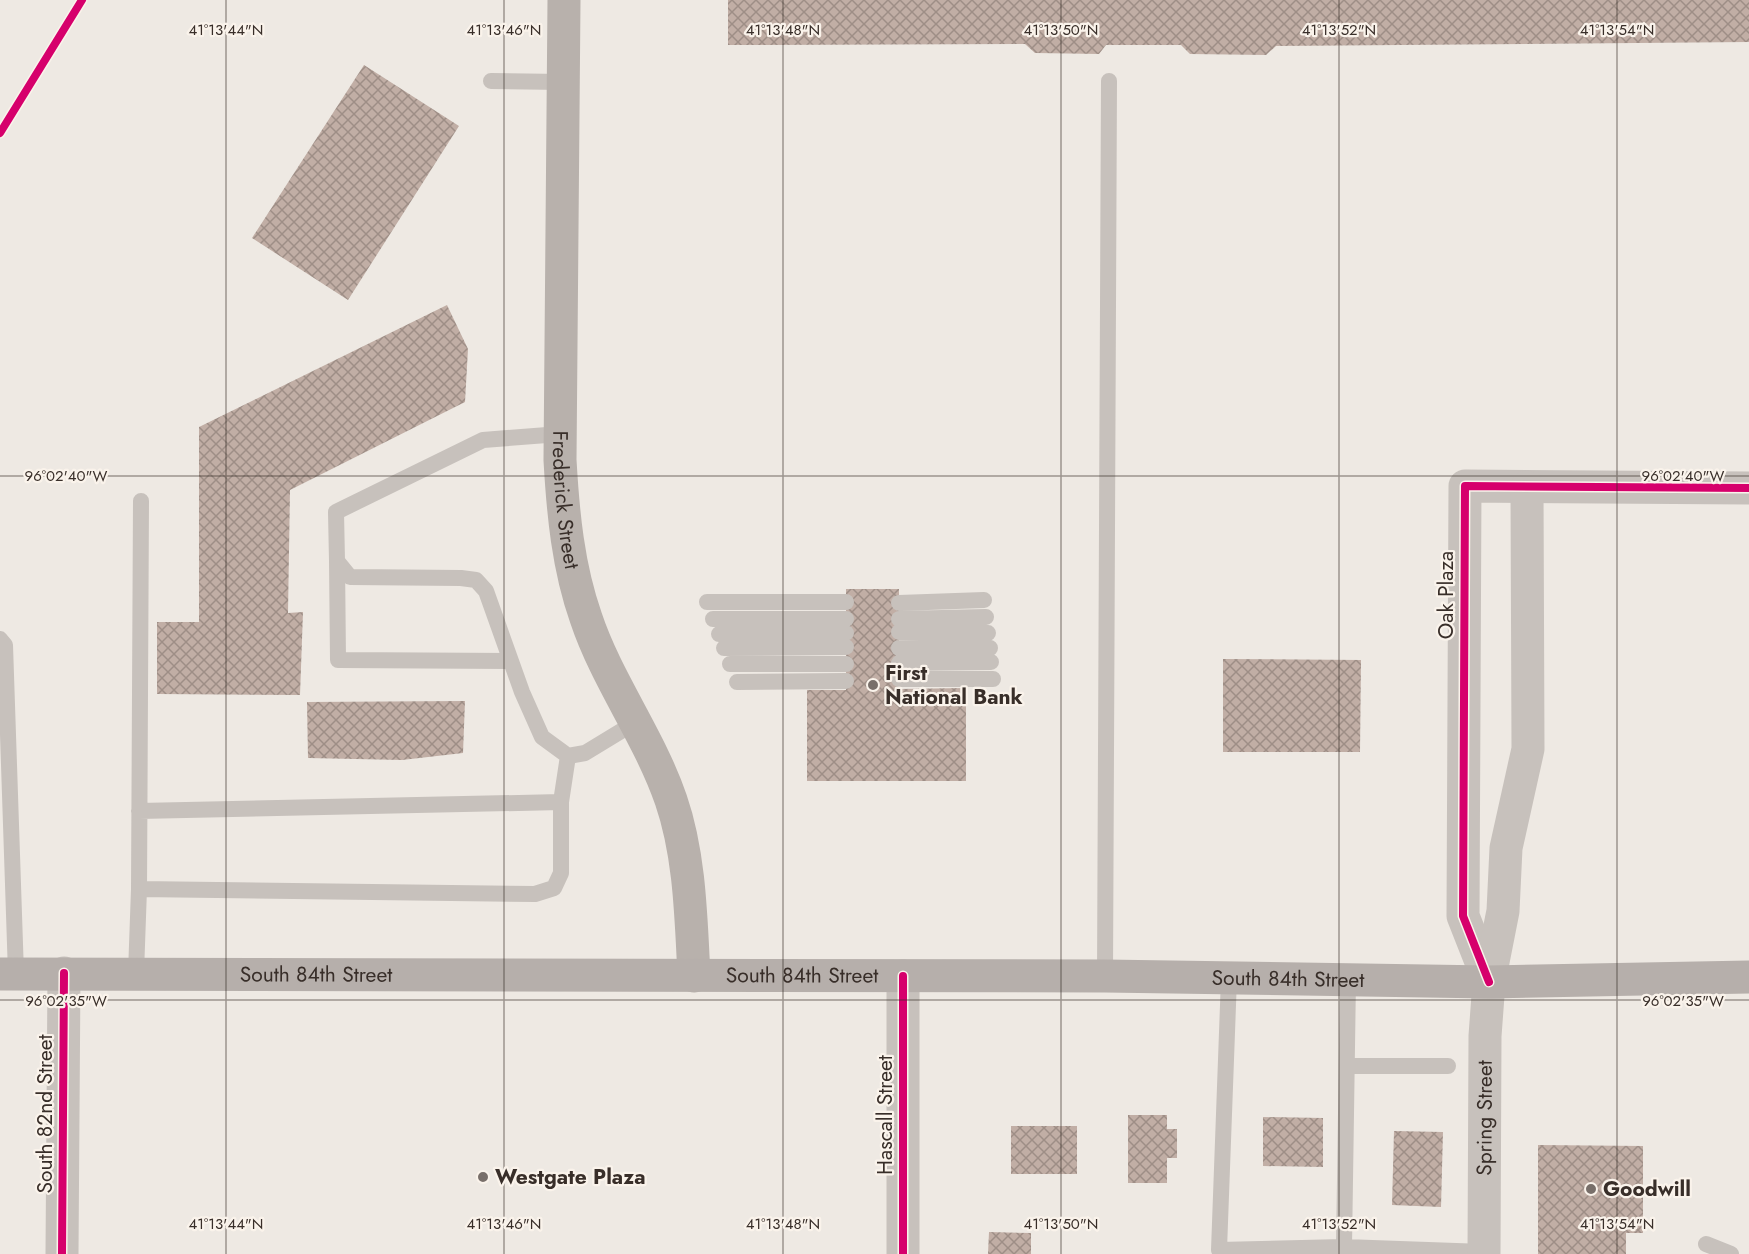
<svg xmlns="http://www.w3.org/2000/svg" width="1749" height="1254" font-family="Jost,sans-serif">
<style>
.building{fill:url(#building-cross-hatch)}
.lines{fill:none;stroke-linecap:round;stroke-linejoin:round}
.service{stroke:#c7c1bc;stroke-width:16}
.minor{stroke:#c7c1bc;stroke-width:33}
.secondary{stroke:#b8b1ac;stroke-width:33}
.primary{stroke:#b6afab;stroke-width:33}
.cycleway-casing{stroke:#faf3eb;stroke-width:11}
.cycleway{stroke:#d6006c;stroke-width:8}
.ticks{fill:none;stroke:#382e29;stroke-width:1.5;stroke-opacity:0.45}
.poi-dot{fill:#786f6a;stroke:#faf3eb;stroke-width:2}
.labels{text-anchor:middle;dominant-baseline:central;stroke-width:4.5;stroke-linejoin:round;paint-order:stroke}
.street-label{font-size:21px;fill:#382e29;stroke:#faf3eb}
.poi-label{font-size:21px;font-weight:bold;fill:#382e29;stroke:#faf3eb;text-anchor:start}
.ticks-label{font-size:15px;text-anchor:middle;fill:#382e29;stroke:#faf3eb;stroke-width:4.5;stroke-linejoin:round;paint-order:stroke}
</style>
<defs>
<pattern id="building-cross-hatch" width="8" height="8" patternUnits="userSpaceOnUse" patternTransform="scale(1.5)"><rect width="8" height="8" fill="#c1aea5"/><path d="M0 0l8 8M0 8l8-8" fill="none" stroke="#9e8e86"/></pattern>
</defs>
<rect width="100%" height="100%" fill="#eee9e3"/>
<path class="building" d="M728 0H1749V42L1276 46 1266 55 1190 54 1181 45H1106L1099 54 1035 53 1025 44 728 45Z
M364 65 459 126 348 300 252 238Z
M447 305 468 349 465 402 290 490 288 613 303 612 300 695 157 694V622H199V427Z
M846 589H899V689L966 688V781H807V690H846Z
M1223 659 1361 660 1360 752H1223Z
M465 701 463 753 402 760 308 758 307 702Z
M1128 1115H1167V1129H1177V1158H1167V1183H1128Z
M1263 1117 1323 1118V1167L1263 1166Z
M1011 1126H1077V1174H1011Z
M1394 1131 1443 1132 1441 1207 1392 1205Z
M1538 1145 1643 1146V1233H1626V1254H1538Z
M989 1232 1031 1233V1254H988Z"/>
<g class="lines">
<path class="service" d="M491 81 563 82
M560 434 483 440 336 512 337 561 350 577 461 578 476 580 486 591 522 692 542 737 568 756 585 753 636 722
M337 561 338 660 511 661
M707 602H846
M899 603 984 600
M713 619H846
M899 619 986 617
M899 632 988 633
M719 634 846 633
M0 639 5 645 16 974
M724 648 846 647
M899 648H990
M899 663 991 662
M730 664H846
M899 679H993
M737 682 846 681
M139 811 561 802 568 756
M139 889 535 894 554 888 561 873V802
M136 973 139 889 141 501
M1105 976 1109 81
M1229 978 1219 1250 1344 1247
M1348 980 1344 1247 1484 1252
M1347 1066H1448
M1706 1244 1731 1254"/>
<g class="minor">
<path d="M903 976V1254"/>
<path d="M1489 982 1463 916 1465 486 1749 488"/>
<path d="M62 1254 64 973"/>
<path id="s1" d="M1484 1254 1485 1036 1489 982 1503 911 1506 848 1528 749 1527 487"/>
</g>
<path class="secondary" id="s2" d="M564 0 560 460C563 513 568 567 586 618 607 681 649 736 671 800 690 855 691 918 694 976"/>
<path class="primary" id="s3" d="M0 974 1105 976 1489 982 1749 977"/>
<g class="cycleway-casing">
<path id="cycleway" d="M0 133 82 0
M903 976V1254
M1489 982 1463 916 1465 486 1749 488
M62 1254 64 973"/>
</g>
<use href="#cycleway" class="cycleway"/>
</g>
<path class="ticks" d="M226 0V1254M504 0V1254M783 0V1254M1061 0V1254M1339 0V1254M1617 0V1254M0 476H1749M0 1000H1749"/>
<g class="poi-dot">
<circle cx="873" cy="685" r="6"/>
<circle cx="483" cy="1177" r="6"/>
<circle cx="1591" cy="1189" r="6"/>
</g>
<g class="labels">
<g class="street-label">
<text stroke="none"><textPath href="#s2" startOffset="500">Frederick Street</textPath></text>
<text transform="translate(1446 595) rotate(-90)">Oak Plaza</text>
<text stroke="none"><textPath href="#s3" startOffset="316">South 84th Street</textPath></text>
<text stroke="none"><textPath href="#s3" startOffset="802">South 84th Street</textPath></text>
<text stroke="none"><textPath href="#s3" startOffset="1288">South 84th Street</textPath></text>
<text transform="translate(45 1114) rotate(-90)">South 82nd Street</text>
<text transform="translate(885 1115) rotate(-90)">Hascall Street</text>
<text stroke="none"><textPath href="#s1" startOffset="136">Spring Street</textPath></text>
</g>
<g class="poi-label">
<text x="885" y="673">First<tspan x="885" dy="24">National Bank</tspan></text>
<text x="495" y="1177">Westgate Plaza</text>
<text x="1603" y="1189">Goodwill</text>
</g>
</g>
<g class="ticks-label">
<text x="226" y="35">41°13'44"N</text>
<text x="504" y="35">41°13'46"N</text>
<text x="783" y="35">41°13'48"N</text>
<text x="1061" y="35">41°13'50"N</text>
<text x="1339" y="35">41°13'52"N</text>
<text x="1617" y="35">41°13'54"N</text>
<text x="1683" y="481">96°02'40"W</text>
<text x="66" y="481">96°02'40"W</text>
<text x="1683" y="1006">96°02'35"W</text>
<text x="66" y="1006">96°02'35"W</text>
<text x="226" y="1229">41°13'44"N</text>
<text x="504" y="1229">41°13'46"N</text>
<text x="783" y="1229">41°13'48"N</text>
<text x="1061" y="1229">41°13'50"N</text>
<text x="1339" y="1229">41°13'52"N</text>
<text x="1617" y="1229">41°13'54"N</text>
</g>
</svg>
